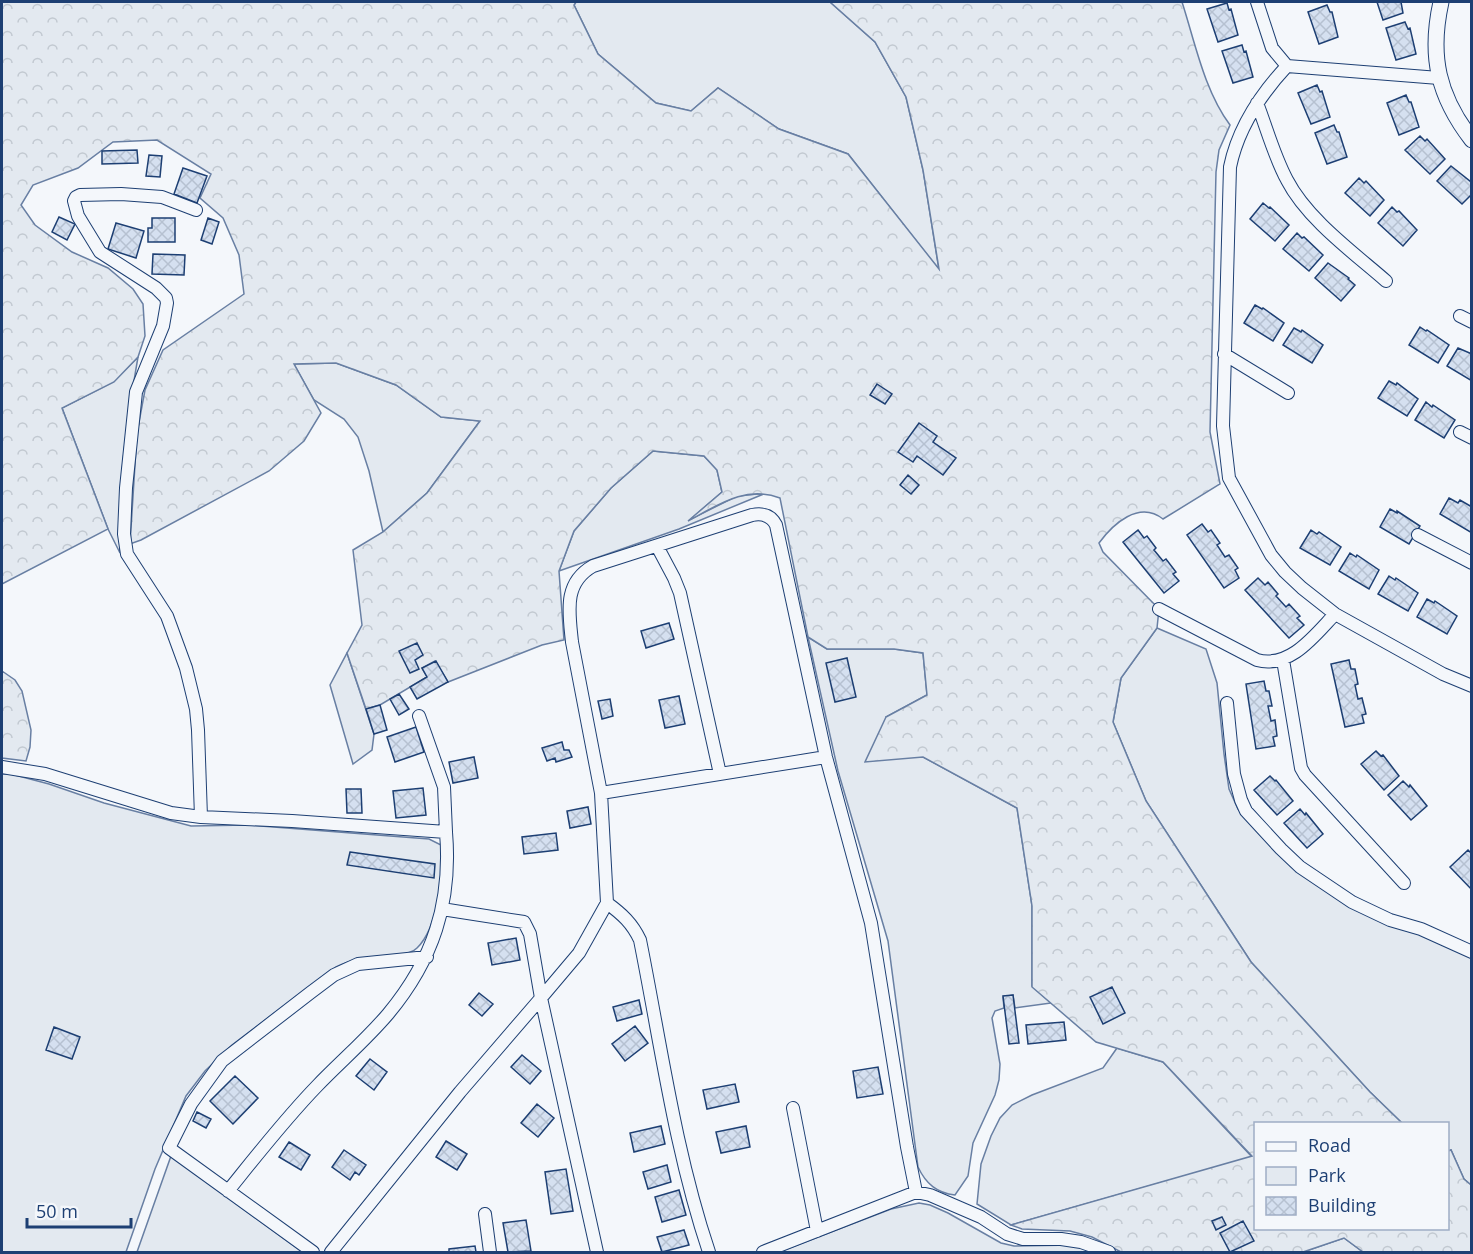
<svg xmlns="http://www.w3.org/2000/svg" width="1473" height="1254" font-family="'Open Sans',sans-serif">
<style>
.green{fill:#e3e9f0;stroke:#687fa3;stroke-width:1.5}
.forest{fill:url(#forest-crowns);stroke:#687fa3;stroke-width:1.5}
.building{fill:url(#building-cross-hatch);stroke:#1d3f73;stroke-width:1.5}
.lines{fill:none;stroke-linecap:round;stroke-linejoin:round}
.minor-casing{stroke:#1d3f73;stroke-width:14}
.tertiary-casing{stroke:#1d3f73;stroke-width:17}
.minor{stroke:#f4f7fb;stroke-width:12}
.tertiary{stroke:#f4f7fb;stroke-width:15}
</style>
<defs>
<pattern id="forest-crowns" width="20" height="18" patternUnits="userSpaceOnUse" patternTransform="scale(1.5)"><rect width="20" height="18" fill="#e3e9f0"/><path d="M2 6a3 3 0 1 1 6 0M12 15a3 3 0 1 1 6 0" fill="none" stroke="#c2c9d1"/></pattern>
<pattern id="building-cross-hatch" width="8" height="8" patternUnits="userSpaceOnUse" patternTransform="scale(1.5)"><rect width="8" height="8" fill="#d5e0f0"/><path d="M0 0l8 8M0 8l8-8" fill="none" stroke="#b6c1d1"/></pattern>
</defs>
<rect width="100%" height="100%" fill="#f4f7fb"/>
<path class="green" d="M576 2H830L875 42 906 97 923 170 939 270 848 154 779 129 718 88 691 111 656 103 598 54 574 5Z
M138 357C127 421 117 487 120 553L108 529 62 408 113 382Z
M336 363 396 385 441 417 480 421 427 493 383 532 369 471 358 437 344 419 314 400 294 364Z
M653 451 704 456 717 470 722 492 691 519 737 496 766 493 679 529 559 571 574 531 611 488Z
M1157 628 1206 649 1217 683 1224 754 1229 789 1238 809 1280 856 1415 930 1471 956V1185L1464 1179 1451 1150 1448 1151V1124L1402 1123 1370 1092 1251 962 1146 801 1113 722 1121 678Z
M808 637 827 649H894L923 653 927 695 886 717 923 757 1017 808 1032 906V986L1051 1003 1015 1008 1013 995 1003 997 1004 1008 995 1011 992 1018 1000 1064 999 1080 995 1095 973 1143 968 1176 955 1195C937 1193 926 1184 918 1167L888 941 838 771Z
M347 653 374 734 372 750 353 764 330 685Z
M2 774H11L49 784 104 803 191 826 248 825 429 839 441 845C444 873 438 928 417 948 413 952 405 954 400 955 377 959 357 956 336 967L232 1045 205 1071 186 1096 155 1169 126 1252H2Z
M1117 1048 1163 1062 1252 1157 1011 1225 977 1204 981 1164 991 1136 1000 1118 1012 1105 1032 1095 1103 1068Z
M171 1156 302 1252H137Z
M919 1203 930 1205 948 1213 1001 1243 1014 1246 1073 1245 1098 1252H779L891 1209Z
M1344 1238 1363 1252H1303Z"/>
<path class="forest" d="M2 2H576L574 5 598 54 656 103 691 111 718 88 779 129 848 154 939 269 923 170 906 97 875 42 830 2H1182C1195 42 1204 90 1230 125L1219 150 1216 172 1210 432 1220 484 1163 519C1139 500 1113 524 1099 543L1103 552 1159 609 1157 628 1121 678 1113 722 1146 801 1251 962 1370 1092 1402 1123 1256 1124V1228H1448V1151L1451 1150 1464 1179 1471 1185V1252H1363L1344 1238 1303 1252H1121L1092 1237 1070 1231 1022 1229 1011 1225 1252 1156 1163 1062 1096 1042 1032 987V906L1017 808 923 757 865 762 886 717 927 695 923 653 894 649H827L808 637 780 498C745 485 718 505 688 521L722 492 717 470 704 456 653 451 611 488 574 531 559 571 564 640 542 645 448 682 435 661 422 668 427 677 380 705 366 709 347 653 362 625 353 550 383 532 427 493 480 421 441 417 396 385 336 363 294 364 321 413 304 441 269 471 141 540 130 544 137 433 145 390 163 350 244 294 239 255 223 218 200 198 211 174 157 140 113 142 78 168 33 185 21 205 35 225 72 252 108 268 133 289 143 304 145 336 138 357 114 382 62 408 108 529 2 584Z
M2 671 15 680 22 691 31 730 30 747 26 761 2 758Z"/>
<path class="building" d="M1377 2H1401L1403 13 1383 20Z
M1227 3 1229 10 1231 9 1238 35 1218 42 1207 9Z
M1327 5 1330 12H1332L1338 37 1319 44 1308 12Z
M1405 22 1408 29 1410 28 1416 54 1396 60 1386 28Z
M1242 45 1244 52 1246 51 1253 77 1233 83 1222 51Z
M1317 85 1320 92 1322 91 1330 117 1311 124 1298 93Z
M1406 95 1409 102H1411L1419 127 1399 135 1387 103Z
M1334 125 1337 132H1339L1347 157 1327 164 1315 133Z
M1420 136 1425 141 1427 139 1445 159 1430 174 1405 150Z
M137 150 138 163 102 164V151Z
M149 155 162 156 160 177 146 176Z
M1451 166 1471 182 1472 194 1462 204 1437 181Z
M183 168 207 176 197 203 174 194Z
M1359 178 1364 183 1366 181 1384 200 1370 216 1345 193Z
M1263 203 1269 208 1270 207 1289 225 1275 241 1250 219Z
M1392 207 1397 212 1399 211 1417 230 1403 246 1378 223Z
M59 217 75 224 67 240 52 232Z
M152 218H175V242H148V228H152Z
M208 218 219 222 212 244 201 240Z
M116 223 144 231 136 258 108 249Z
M1297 233 1302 238 1304 237 1323 255 1309 271 1283 249Z
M153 254 185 255 184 275 152 274Z
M1328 263 1349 278 1348 279 1355 285 1341 301 1315 278Z
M1255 305 1262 309 1263 308 1284 323 1273 341 1244 323Z
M1420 327 1426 331 1427 330 1449 345 1438 363 1409 345Z
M1294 328 1301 332 1302 330 1323 345 1312 363 1283 345Z
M1458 348 1472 354V381L1447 366Z
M1389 381 1396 385 1397 383 1418 399 1407 416 1378 398Z
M877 384 892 394 885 404 870 395Z
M1426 402 1432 407 1433 405 1455 420 1444 438 1415 420Z
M919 423 937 436 933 442 956 458 943 475 917 456 913 462 898 452Z
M908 475 919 485 911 494 900 485Z
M1449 498 1458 503 1460 500 1472 507V533L1440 514Z
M1390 509 1397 513V511L1420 526 1409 544 1380 527Z
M1202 524 1208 532 1211 530 1220 543 1217 545 1225 557 1229 555 1238 568 1235 570 1239 578 1224 588 1187 535Z
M1138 530 1144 538 1147 536 1156 548 1154 550 1163 561 1166 559 1176 572 1173 574 1179 581 1164 593 1123 542Z
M1311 530 1317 534 1319 532 1341 547 1330 565 1300 548Z
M1350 553 1356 557 1357 555 1379 570 1369 589 1339 571Z
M1389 576 1395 580 1396 578 1418 593 1408 611 1378 594Z
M1258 578 1265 585 1268 582 1278 594 1276 596 1286 607 1289 604 1300 616 1297 618 1304 625 1289 638 1245 590Z
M1427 599 1434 603 1435 601 1457 616 1447 634 1417 617Z
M669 623 674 639 646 648 641 631Z
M417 643 423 655 415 660 419 669 410 673 399 651Z
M847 658 856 697 835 702 826 663Z
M1349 660 1351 669H1355L1358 684 1355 685 1358 699 1362 698 1366 714 1362 715 1364 723 1345 727 1331 664Z
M436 661 448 682 417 699 410 687 427 677 422 668Z
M1264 681 1266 691H1269L1272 706H1268L1271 721 1275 720 1277 736 1273 737 1275 746 1256 749 1246 684Z
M399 694 409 709 399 715 390 699Z
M679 696 685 724 665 728 659 700Z
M610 699 613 716 602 719 598 701Z
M380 705 387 730 374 734 366 709Z
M416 727 424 752 395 762 387 737Z
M562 742 564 750H569L572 757 556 762 555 758 547 761 542 748Z
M1376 751 1381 756 1383 755 1399 776 1384 790 1361 764Z
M474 757 478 778 453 783 449 762Z
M1270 776 1275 781 1276 780 1293 801 1277 815 1254 790Z
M1403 781 1409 787 1410 785 1427 806 1411 820 1388 795Z
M423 788 426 815 396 818 393 791Z
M346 789H361L362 813H347Z
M588 807 591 824 570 828 567 811Z
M1300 809 1305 815 1306 813 1323 834 1307 848 1284 823Z
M556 833 558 850 524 854 522 837Z
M1468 850 1472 854V890L1450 867Z
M350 852 435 864 434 878 347 865Z
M516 938 520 960 492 965 488 943Z
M1112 987 1125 1013 1103 1024 1090 997Z
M479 993 493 1004 482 1016 469 1005Z
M1013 995 1019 1043 1009 1044 1003 996Z
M639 1000 642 1014 617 1021 613 1007Z
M1064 1022 1066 1040 1028 1044 1026 1025Z
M635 1026 648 1043 625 1061 612 1044Z
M54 1027 80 1037 72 1059 46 1050Z
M522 1055 541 1071 530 1084 511 1067Z
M370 1059 387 1072 374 1090 356 1076Z
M878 1067 883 1094 857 1098 853 1071Z
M235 1076 258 1098 233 1124 210 1101Z
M735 1084 739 1102 707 1109 703 1090Z
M537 1104 554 1118 538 1137 521 1123Z
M197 1112 211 1119 206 1128 193 1121Z
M661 1126 665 1144 634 1152 630 1133Z
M746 1126 750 1147 721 1153 716 1132Z
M446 1141 467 1154 457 1170 436 1157Z
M289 1142 310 1155 301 1170 279 1157Z
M344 1150 366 1165 359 1175 355 1172 350 1180 332 1167Z
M667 1165 671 1182 648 1189 643 1172Z
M566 1169 573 1211 551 1214 545 1172Z
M679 1190 686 1215 662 1222 655 1197Z
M1222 1217 1226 1225 1216 1230 1212 1221Z
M526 1220 531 1251 508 1252 503 1223Z
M1243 1221 1254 1241 1230 1252 1220 1233Z
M684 1230 689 1245 662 1252 657 1237Z
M475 1246 476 1252H449V1249Z"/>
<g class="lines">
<g class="minor-casing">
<path id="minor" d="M1257 2 1272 48 1287 66 1439 78
M1287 66C1260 95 1238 128 1230 167L1223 426 1229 478 1271 555 1285 572 1302 588 1335 614 1443 674 1472 686
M1257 103C1267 129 1274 156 1287 180 1307 219 1354 253 1386 281
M196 210 162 197 121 194 80 195 76 197 74 201 78 216 100 252 156 288 166 298 167 303 163 326 136 392 126 488 124 534 127 554 167 616 186 668 196 709 198 730 201 817
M1460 316 1472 322
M1224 354 1288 393
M1460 432 1472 438
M1418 535 1472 563
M657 546 674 578 680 593 720 774
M1159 609 1257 660C1290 669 1315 635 1335 614
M1283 660 1301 768 1305 775 1404 883
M1227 703 1234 774 1241 800 1246 811 1281 849 1300 867 1352 902 1390 920 1421 929 1472 952
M419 716 444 787 446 832
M2 767 45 774 171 813 201 817 292 821 446 832C452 903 433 960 388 1014 366 1040 340 1062 317 1086 285 1119 257 1155 228 1191
M601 793 826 757
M607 903 601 793 572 642C569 612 563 583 593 566L752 515C762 513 771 515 776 525L826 757 871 923 907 1147 916 1192
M442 909 524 922 530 934 541 998 579 953 607 903C622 914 632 923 640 940 661 1045 675 1151 709 1252
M541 998 597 1252
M793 1108 817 1231
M485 1214 490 1252
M313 1252 169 1148 191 1104 222 1061 310 993 334 975 358 964 427 957
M331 1252 460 1092 541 998
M763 1252 916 1192 930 1195 981 1217 1007 1234 1023 1239H1061L1081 1242 1109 1252"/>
</g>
<g class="tertiary-casing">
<path id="tertiary" d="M1441 2C1429 56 1438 96 1472 140"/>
</g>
<use href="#minor" class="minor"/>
<use href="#tertiary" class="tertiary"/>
</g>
<rect width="1473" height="1254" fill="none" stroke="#1d3f73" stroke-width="6"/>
<rect x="1254" y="1122" width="195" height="108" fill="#f4f7fb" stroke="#9eadc5" stroke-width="1.5"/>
<rect x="1266" y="1142" width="30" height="9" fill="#f4f7fb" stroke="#9eadc5" stroke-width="1.5"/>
<text x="1308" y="1152" font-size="18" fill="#1d3f73">Road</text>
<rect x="1266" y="1167" width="30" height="18" fill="#e3e9f0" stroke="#9eadc5" stroke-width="1.5"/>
<text x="1308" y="1182" font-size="18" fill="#1d3f73">Park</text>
<rect x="1266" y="1197" width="30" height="18" fill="url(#building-cross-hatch)" stroke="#9eadc5" stroke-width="1.5"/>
<text x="1308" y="1212" font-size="18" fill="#1d3f73">Building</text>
<path d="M27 1218v9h104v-9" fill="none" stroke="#1d3f73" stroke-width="3"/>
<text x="36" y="1218" font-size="18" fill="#1d3f73" stroke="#f4f7fb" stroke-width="4.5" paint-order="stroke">50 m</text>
</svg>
